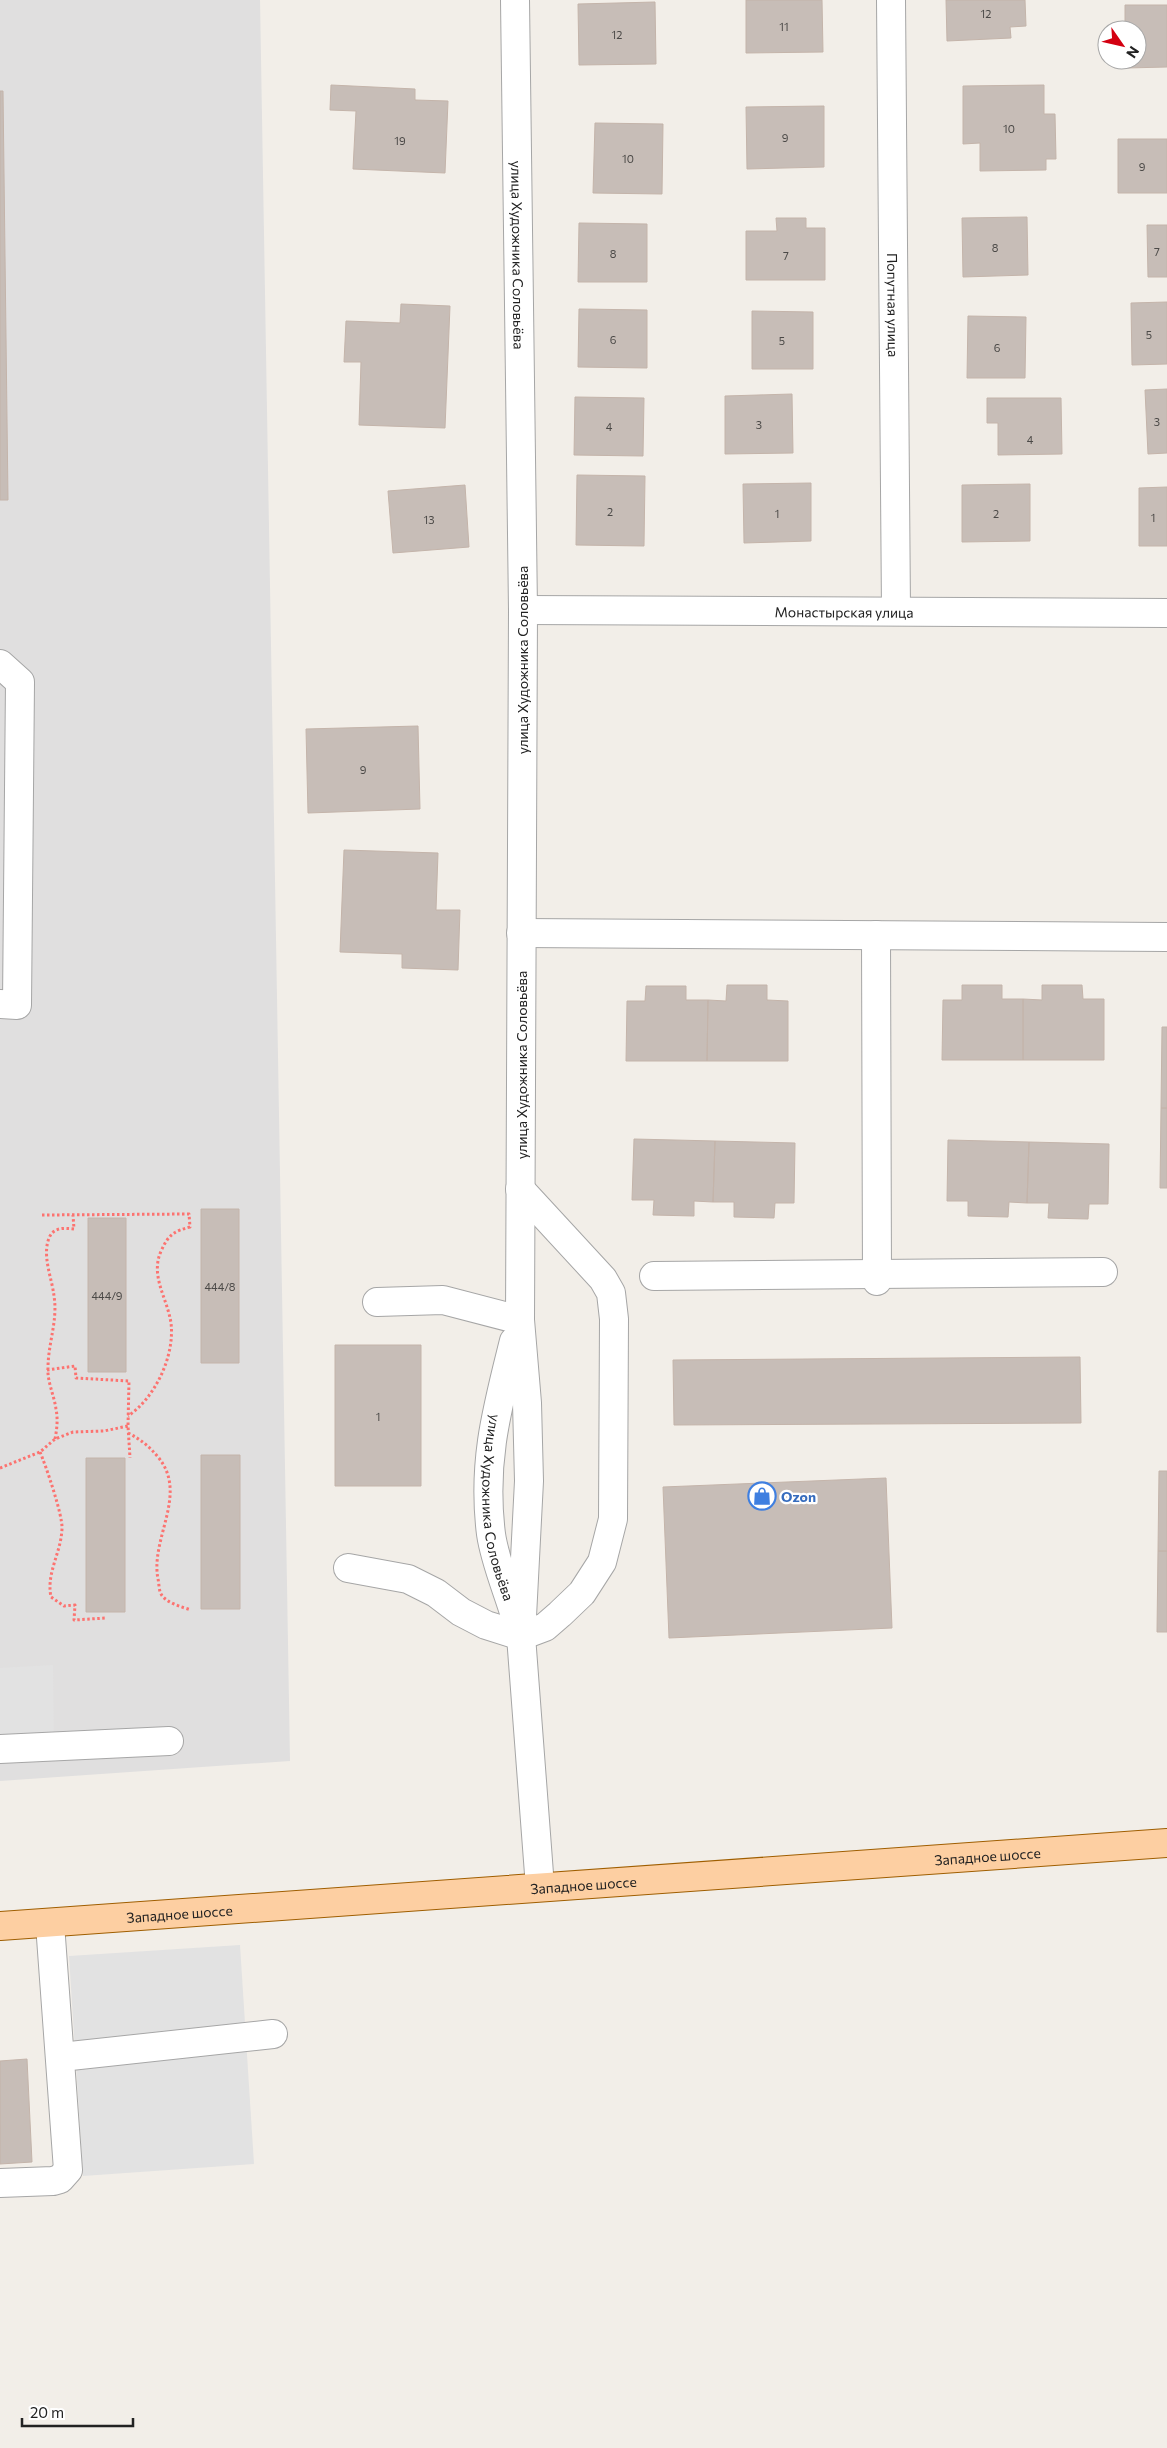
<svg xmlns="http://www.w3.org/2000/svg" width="1167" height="2448" font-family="Commissioner,sans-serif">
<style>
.residential{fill:#e0dfdf}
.parking{fill:#e2e2e2}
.building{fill:#c7bdb7;stroke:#c4b4aa}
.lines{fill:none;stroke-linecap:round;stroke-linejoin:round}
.minor-casing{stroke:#a6a6a6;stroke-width:30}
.major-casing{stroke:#9f5e00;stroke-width:30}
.path{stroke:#fc7370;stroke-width:3;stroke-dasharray:2.5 2.5;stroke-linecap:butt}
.minor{stroke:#fff;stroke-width:28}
.major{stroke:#fdcfa2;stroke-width:28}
.labels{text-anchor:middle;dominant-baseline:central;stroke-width:4.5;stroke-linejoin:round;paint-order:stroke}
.number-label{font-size:11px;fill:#4b4947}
.street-label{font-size:14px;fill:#222;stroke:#fff}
.shop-label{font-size:14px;font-weight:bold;fill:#366cbe;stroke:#fff;text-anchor:start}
</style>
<rect width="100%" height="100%" fill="#f2eee8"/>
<path class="residential" d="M0 0H260L290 1761 0 1781Z"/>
<path class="parking" d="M53 1665 54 1755 0 1759V1668Z
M240 1945 254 2164 83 2176 69 1956Z"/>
<path class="building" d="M746 0H822L823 52 746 53Z
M946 0H1025L1026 26 1010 27 1011 38 947 41Z
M655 2 656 64 579 65 578 4Z
M1125 5H1167V67L1126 68V60H1137V30H1125Z
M331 85 415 89V100L448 101 445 173 353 169 356 111 330 110Z
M1044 85V114H1055L1056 159H1046V170L980 171V143L963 144V86Z
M0 91H3L8 500H0Z
M824 106V167L747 169 746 107Z
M595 123 663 124 662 194 593 193Z
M1118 139H1167V193H1118Z
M1027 217 1028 275 963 277 962 218Z
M776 218H806V228H825V280H746V231H777Z
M579 223 647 224V282H578Z
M1147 225H1167V277H1148Z
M1167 302V364L1132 365 1131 303Z
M401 304 450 306 445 428 359 425 361 362H344L346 321 400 323Z
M579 309 647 310V368L578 367Z
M752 311 813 312V369H752Z
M968 316 1026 317 1025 378H967Z
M1167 389V453L1148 454 1145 390Z
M792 394 793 453 725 454V396Z
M575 397 644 398 643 456 574 455Z
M987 398H1061L1062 454 998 455V423H987Z
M577 475 645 476 644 546 576 545Z
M811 483V541L744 543 743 484Z
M1030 484V541L962 542V485Z
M465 485 469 547 393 553 388 491Z
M1167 487V546H1139V488Z
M418 726 420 809 308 813 306 729Z
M344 850 438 853 436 910H460L458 970 402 968V954L340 952Z
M727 985H767V1000L788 1001V1061H707L708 1000 726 1001Z
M962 985H1002V999H1023V1060H942L943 1000H962Z
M1042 985H1082L1083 999H1104V1060H1023V999L1042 1000Z
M646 986H686V1000H708L707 1061H626L627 1001H645Z
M1162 1027H1167V1108H1161Z
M1161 1108H1167V1188H1160Z
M634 1139 715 1141 713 1202 694 1201V1216L653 1215 654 1200H632Z
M948 1140 1029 1142 1027 1203 1009 1202 1008 1217 968 1216V1201H947Z
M715 1141 795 1143 794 1203H775L774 1218 734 1217V1202H713Z
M1029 1142 1109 1144 1108 1204H1089L1088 1219 1048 1218 1049 1203H1027Z
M201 1209H239V1363H201Z
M88 1218H126V1372H88Z
M335 1345H421V1486H335Z
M1080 1357 1081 1423 674 1425 673 1360Z
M201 1455H240V1609H201Z
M86 1458H125V1612H86Z
M1159 1471H1167V1551H1158Z
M886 1478 892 1628 669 1638 663 1487Z
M1158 1551H1167V1632H1157Z
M27 2059 32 2162 0 2164V2061Z"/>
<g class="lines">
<g class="minor-casing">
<g id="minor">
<path id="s1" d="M515 0 523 610 520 1320 527 1403 529 1481 521 1636 540 1887"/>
<path id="s2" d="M891 0 896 610"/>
<path id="s3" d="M523 610 1167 613"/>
<path d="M0 664 20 682 17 1005 0 1004"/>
<path d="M521 933 1167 937"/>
<path d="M876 935 877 1281"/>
<path d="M654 1276 1103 1272"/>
<path d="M377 1302 443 1300 520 1320"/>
<path id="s4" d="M514 1341C497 1409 482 1462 491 1534 495 1562 508 1591 516 1619"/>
<path d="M348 1568 408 1579 436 1593 461 1612 486 1625 521 1636 545 1627 560 1614 582 1593 602 1562 613 1519 614 1319 611 1293 603 1279 520 1189"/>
<path d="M0 1749 169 1741"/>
<path d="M61 2057 273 2034"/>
<path d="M0 2183 53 2181 60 2179 68 2170 50 1924"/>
</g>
</g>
<g class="major-casing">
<g id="major">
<path id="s5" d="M0 1926 1167 1843"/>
</g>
</g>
<path class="path" d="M42 1215 189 1214 190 1227C175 1231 169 1234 162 1249 149 1275 167 1297 171 1323 175 1356 155 1398 128 1416
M47 1370 75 1366 76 1378 129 1381 128 1426 130 1458
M128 1433C140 1439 149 1446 158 1457 189 1494 150 1538 158 1579 159 1583 159 1591 161 1594 166 1603 182 1607 191 1610
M55 1439C57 1429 58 1419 56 1409 54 1395 47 1381 48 1368 48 1343 58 1321 54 1296 52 1278 41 1254 50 1236 55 1227 65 1228 74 1229L73 1215
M40 1452C46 1466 63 1516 62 1529 61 1553 46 1573 51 1597L64 1606 75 1605 74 1620 106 1618
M0 1468 40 1452 55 1439 73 1432 104 1431 128 1426"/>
<use href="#minor" class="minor"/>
<use href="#major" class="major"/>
</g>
<defs>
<g id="shop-ring" transform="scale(1.4375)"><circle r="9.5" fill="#fff" stroke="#3f7fe0" stroke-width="1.5"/><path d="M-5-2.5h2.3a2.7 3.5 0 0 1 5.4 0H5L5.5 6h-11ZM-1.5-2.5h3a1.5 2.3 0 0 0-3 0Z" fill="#3f7fe0"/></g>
</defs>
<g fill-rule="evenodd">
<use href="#shop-ring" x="762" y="1496"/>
</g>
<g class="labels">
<g class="number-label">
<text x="986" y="13">12</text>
<text x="784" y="26">11</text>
<text x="617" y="34">12</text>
<text x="1009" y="128">10</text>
<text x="785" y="137">9</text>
<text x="400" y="140">19</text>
<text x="628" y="158">10</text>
<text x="1142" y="166">9</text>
<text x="995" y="247">8</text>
<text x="1157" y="251">7</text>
<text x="613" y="253">8</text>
<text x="786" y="255">7</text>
<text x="1149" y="334">5</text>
<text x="613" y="339">6</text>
<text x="782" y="340">5</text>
<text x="997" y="347">6</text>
<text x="1157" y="421">3</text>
<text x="759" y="424">3</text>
<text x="609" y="426">4</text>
<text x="1030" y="439">4</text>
<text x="610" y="511">2</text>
<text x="777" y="513">1</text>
<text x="996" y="513">2</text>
<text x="1153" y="517">1</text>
<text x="429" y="519">13</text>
<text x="363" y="769">9</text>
<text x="220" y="1286">444/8</text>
<text x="107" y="1295">444/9</text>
<text x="378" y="1416">1</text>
</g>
<g class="street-label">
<text stroke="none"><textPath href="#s1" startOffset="255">улица Художника Соловьёва</textPath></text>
<text stroke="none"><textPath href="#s2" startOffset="305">Попутная улица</textPath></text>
<text stroke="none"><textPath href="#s3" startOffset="321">Монастырская улица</textPath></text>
<text transform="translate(522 660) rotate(-90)">улица Художника Соловьёва</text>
<text transform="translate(521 1065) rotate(-90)">улица Художника Соловьёва</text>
<text stroke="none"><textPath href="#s4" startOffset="170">улица Художника Соловьёва</textPath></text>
<text stroke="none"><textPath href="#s5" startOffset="990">Западное шоссе</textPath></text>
<text stroke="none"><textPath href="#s5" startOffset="585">Западное шоссе</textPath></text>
<text stroke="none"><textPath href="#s5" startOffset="180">Западное шоссе</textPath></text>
</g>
<g class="shop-label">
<text x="781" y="1496">Ozon</text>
</g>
</g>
<g transform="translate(1122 45) rotate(124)"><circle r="24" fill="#ffffff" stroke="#a7a7a7"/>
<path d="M0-4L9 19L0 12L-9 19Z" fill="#d30011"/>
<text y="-8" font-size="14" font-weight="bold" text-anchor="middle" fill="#222222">N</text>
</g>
<path d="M22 2418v8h111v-8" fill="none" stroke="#222222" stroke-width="2.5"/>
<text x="30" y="2418" font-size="15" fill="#222222" stroke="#ffffff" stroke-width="4" paint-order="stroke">20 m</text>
</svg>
